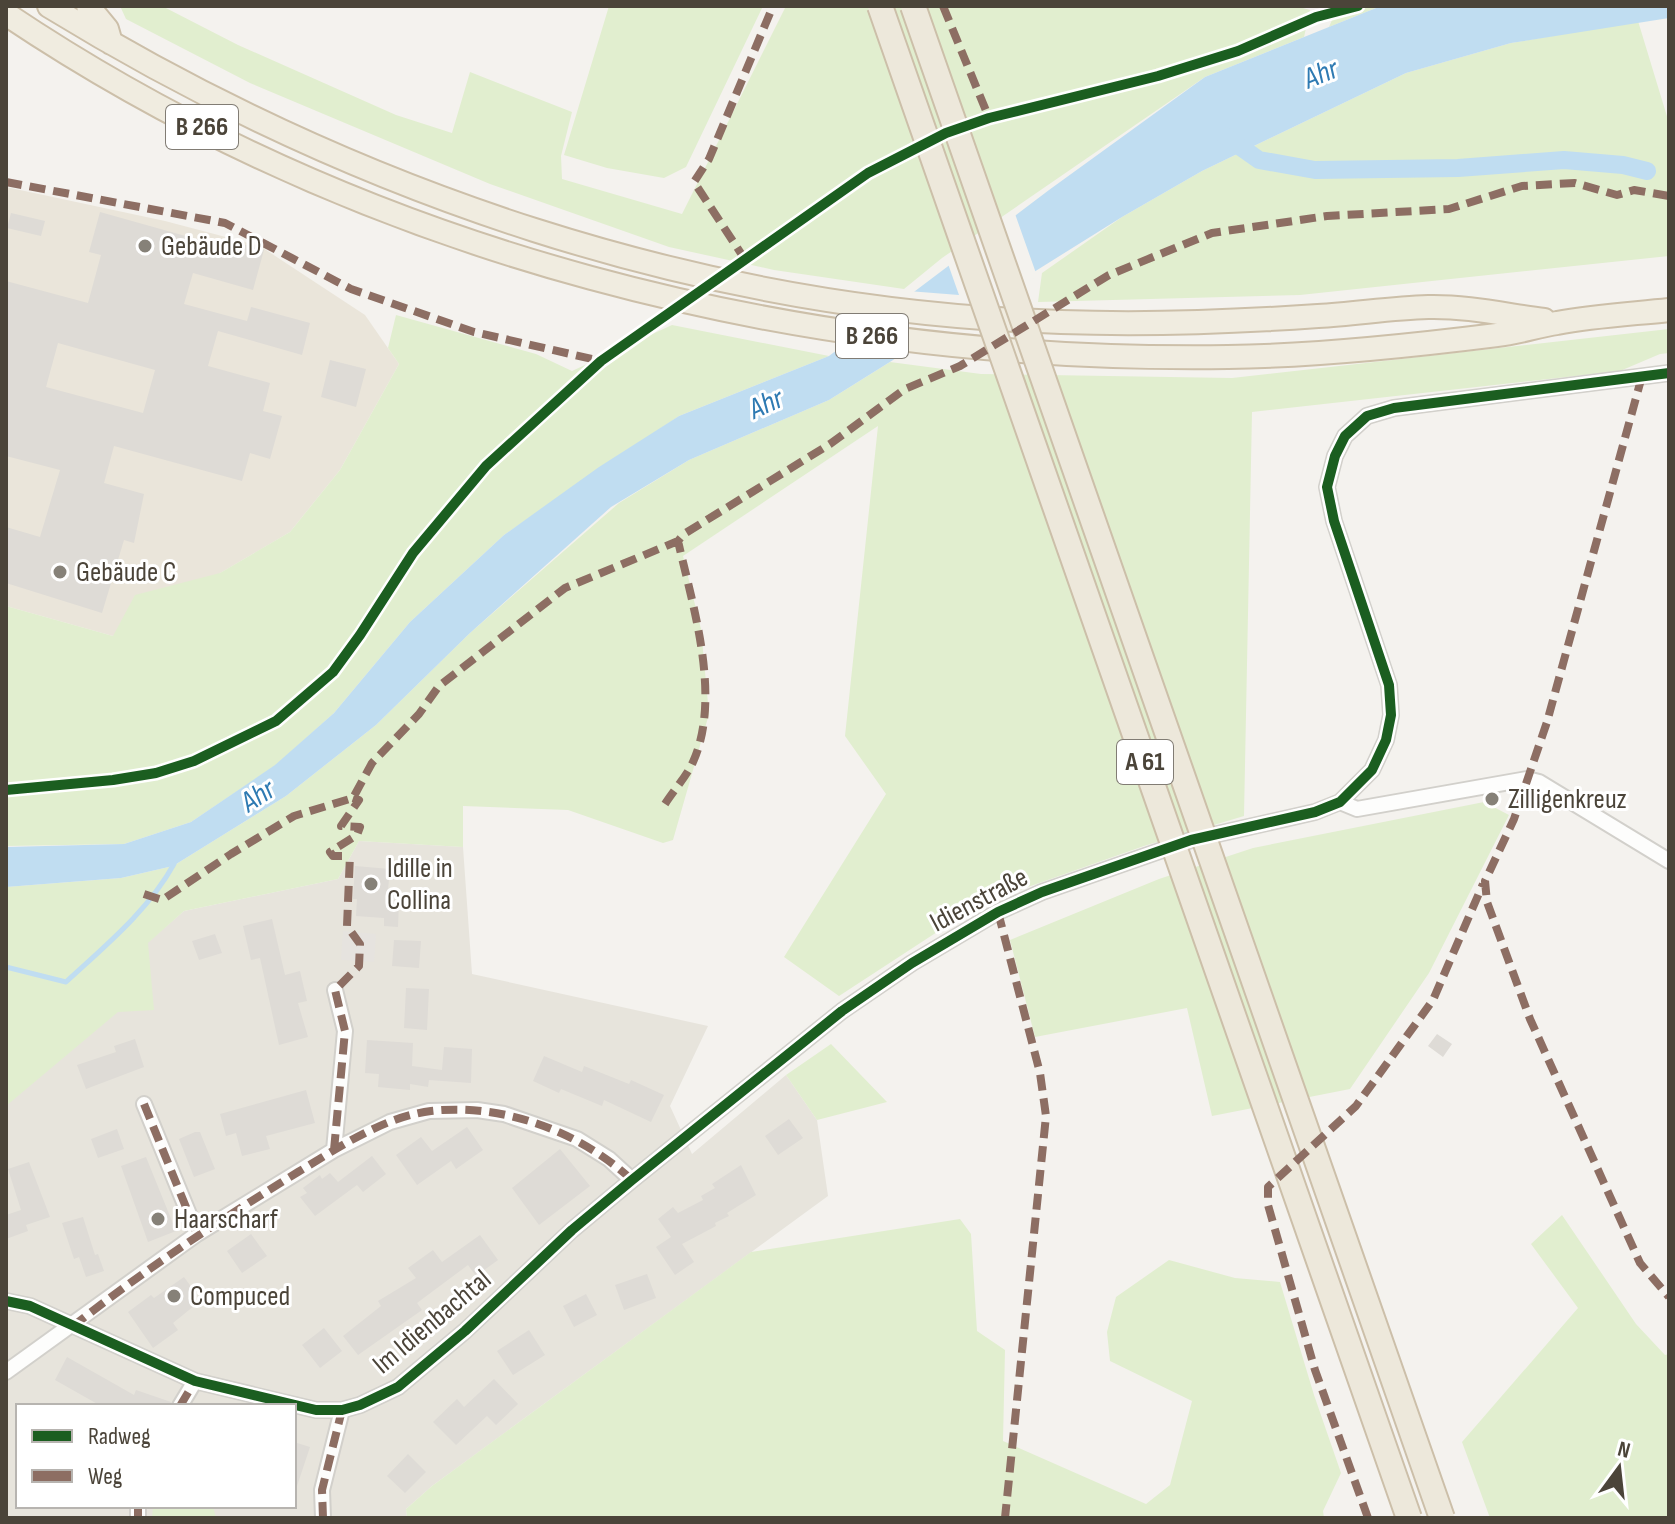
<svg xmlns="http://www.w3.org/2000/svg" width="1675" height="1524" font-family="'Sofia Sans Condensed',sans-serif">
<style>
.residential{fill:#e7e4dc;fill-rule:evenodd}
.education{fill:#eae5da}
.green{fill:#e1eecf}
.parking{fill:#e6e3df}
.water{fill:#c0ddf1}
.pier{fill:#f4f2ee}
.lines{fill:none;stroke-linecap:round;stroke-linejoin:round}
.stream{stroke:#c0ddf1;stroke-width:5}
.canal{stroke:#c0ddf1;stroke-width:18}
.building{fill:#dedbd6;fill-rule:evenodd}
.minor-casing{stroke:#d2d0cb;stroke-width:18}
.trunk-casing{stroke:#ccbfa9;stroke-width:26}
.minor{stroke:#fdfdfc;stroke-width:14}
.trunk{stroke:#f0ece0;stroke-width:22}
.motorway-bridge-casing{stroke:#ccbfa9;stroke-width:28;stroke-linecap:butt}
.motorway-bridge{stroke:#ede8db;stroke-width:24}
.quiet{stroke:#8d6e63;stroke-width:8;stroke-dasharray:16 8;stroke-linecap:butt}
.cycleway-casing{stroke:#fff;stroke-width:15}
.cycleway{stroke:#1b5e20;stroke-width:10}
.poi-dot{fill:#868178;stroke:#fff;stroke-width:3}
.labels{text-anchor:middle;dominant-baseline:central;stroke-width:6;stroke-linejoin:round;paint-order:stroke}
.shield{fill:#fff;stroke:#817c74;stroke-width:2}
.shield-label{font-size:26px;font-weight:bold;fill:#4b4439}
.poi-label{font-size:28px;fill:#4b4439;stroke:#fff;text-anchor:start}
.street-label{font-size:28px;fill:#4b4439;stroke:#fff}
.water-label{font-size:30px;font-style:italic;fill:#2e7ab2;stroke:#fff}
</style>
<rect width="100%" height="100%" fill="#f4f2ee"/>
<path class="residential" d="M359 841 463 847 472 974 708 1026 670 1106 692 1154 786 1075 817 1120 828 1196 432 1486 406 1509 407 1518H6V1103L147 943 184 911 338 879ZM18 1406H294V1506H18Z"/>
<path class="education" d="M6 187 165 221 260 246 365 315 399 364 340 470 290 532 113 636 6 606Z"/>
<path class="green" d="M120 6H162L238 45 396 115 452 133 470 72 572 112 561 156 562 179 682 214 786 6H1296L1310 10 1304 37 1205 77 942 258 904 289 774 270 669 247 490 184 250 83 126 19Z
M609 6H763L686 167 664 178 607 168 564 155Z
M1338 6H1381L1329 27Z
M1638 21 1669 123V256L1300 295 1038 302 1042 273 1122 217 1202 171 1406 73 1511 43Z
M396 315 536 354 572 371 672 325 829 356 679 416 504 535 410 622 334 713 276 765 191 822 124 844 6 846V606L113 636 135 595 220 573 290 532 340 470 399 364 388 348Z
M1669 329V353L1660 354 1620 371 1252 412 1244 816 1144 846 980 904 839 996 784 957 886 794 845 736 878 426 683 556 701 629 709 714 673 840 663 843 568 810 463 806V847L359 841 338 879 184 911 148 943 154 1010 118 1012 6 1106V887L121 878 173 866 286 796 376 725 470 633 619 503 689 460 829 400 890 362 981 374 1232 378Z
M1484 802 1509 815 1429 973 1350 1089 1212 1116 1187 1008 1035 1037 1010 940 1159 879 1253 848Z
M831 1044 887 1102 817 1120 786 1075Z
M1562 1215 1636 1324 1665 1355 1669 1354V1518H1490L1462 1442 1578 1308 1531 1244Z
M960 1219 971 1234 977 1331 1005 1350 1003 1441 1146 1504 1170 1485 1192 1401 1110 1361 1107 1332 1116 1297 1169 1260 1235 1278 1280 1282 1314 1395 1341 1473 1323 1511 1324 1518H407L406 1509 432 1486 751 1252Z
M153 1506H213L216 1518H152Z"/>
<path class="parking" d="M343 931 376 934 374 962 341 960Z"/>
<path class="water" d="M1381 6H1669V18L1511 43 1406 73 1202 171 1122 217 829 400 689 460 611 507 470 633 376 725 286 796 173 866 121 878 6 887V847L124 844 191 822 275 765 334 713 410 622 504 535 599 467 679 416 829 356 1049 190 1205 77Z"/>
<path class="pier" d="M1014 211 1037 276 901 360 829 351 908 291 959 295 947 261Z"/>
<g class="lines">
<path class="stream" d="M6 967 66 982C105 946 148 911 174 864"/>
<path class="canal" d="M1225 136 1259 160 1315 170 1458 168 1564 160 1623 165 1647 171"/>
</g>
<path class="building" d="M100 212 221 246 223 239 264 250 253 290 193 273 184 304 247 321 251 307 310 323 302 355 218 331 208 366 270 383 263 411 282 416 270 459 250 453 242 481 114 446 104 483 144 494 134 543 124 540 102 613 6 583V527L40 537 60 470 6 456V281L88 303 101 255 89 252ZM58 343 155 370 143 413 46 387Z
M11 213 45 221 41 236 7 228Z
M330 360 366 369 356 407 321 397Z
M355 866 390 869 387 900H399L398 927 384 926V918L356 916 357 899H353Z
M272 919 285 975 300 971 307 1001 298 1003 308 1037 279 1045 260 958 251 960 243 926Z
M215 934 222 953 199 960 192 941Z
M394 940 421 941 419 968 392 966Z
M406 988 429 989 427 1030 404 1028Z
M1437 1034 1452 1044 1443 1057 1428 1046Z
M135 1039 144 1067 86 1089 77 1065 116 1052 114 1046Z
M367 1040 413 1043 412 1066 442 1070 444 1047 472 1049 471 1083 429 1080 428 1087 410 1084V1090L378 1087 379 1074 365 1073Z
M544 1056 582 1072 584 1066 629 1084 631 1080 664 1095 651 1122 604 1100 602 1106 561 1089 559 1093 533 1081Z
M306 1090 315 1123 266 1136 270 1149 242 1156 236 1133 226 1136 220 1114Z
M789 1119 803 1138 778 1155 765 1136Z
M467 1127 483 1150 456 1169 451 1161 417 1185 396 1155 421 1137 432 1151Z
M117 1129 124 1149 98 1158 91 1139Z
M195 1132H200L215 1169 194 1177 179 1139Z
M560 1149 590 1186 539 1225 512 1188Z
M372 1156 386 1174 363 1192 357 1185 315 1216 300 1197 307 1193 303 1188 320 1175 322 1179 330 1173 338 1182Z
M146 1157 176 1231 148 1242 121 1166Z
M29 1162 50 1217 26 1225 28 1231 6 1239V1215L21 1210 8 1169Z
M741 1165 756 1195 727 1213 729 1216 715 1223 716 1226 682 1244 694 1262 675 1275 656 1247 671 1237 658 1219 673 1207 678 1213 703 1200 701 1196 715 1188 712 1184Z
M83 1217 95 1255 98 1254 104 1271 86 1277 79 1257 74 1259 62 1223Z
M251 1234 267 1256 242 1273 227 1251Z
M480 1235 498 1260 476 1276 468 1265 417 1303 422 1310 358 1355 343 1336 381 1306 378 1301 416 1278 408 1268 433 1250 442 1262Z
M647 1274 656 1298 624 1310 615 1285Z
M184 1277 195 1292 188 1298 194 1306 173 1323 178 1330 153 1348 128 1312 151 1295 154 1298Z
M586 1294 597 1315 574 1327 563 1306Z
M324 1328 342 1351 320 1368 302 1345Z
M529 1330 545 1355 513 1375 497 1351Z
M67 1357 134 1395 136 1390 171 1402 170 1406H101L55 1380Z
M494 1379 518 1404 496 1425 487 1416 456 1445 433 1422 457 1399 464 1407Z
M294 1442 310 1447 297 1486H294Z
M408 1454 426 1472 405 1493 387 1476Z"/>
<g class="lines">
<g class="minor-casing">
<path id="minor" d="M1340 802 1357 809 1527 779 1539 782 1669 861
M144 1104 197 1234
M334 1150 345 1031 335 990
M6 1301 30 1306 195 1381 316 1410H342L360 1405 398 1387 465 1331 572 1230 632 1180 842 1011 912 963 998 912 1042 892 1191 840 1315 812 1340 802 1372 770 1386 740 1391 715 1389 685 1334 521 1327 487 1335 456 1345 436 1367 416 1394 408 1669 373
M6 1372 197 1234 334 1150 390 1122 429 1111 477 1110 504 1114 577 1139 609 1159 632 1180
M180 1406 195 1381
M138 1518V1506
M323 1518 322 1490 342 1410"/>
</g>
<g class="trunk-casing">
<path id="trunk" d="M49 6C354 193 701 311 1061 322 1147 325 1232 322 1318 316 1355 314 1391 308 1428 307 1466 306 1506 315 1544 320
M88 6 107 29 111 43
M6 14C364 254 799 363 1228 357 1316 356 1409 346 1497 335 1517 333 1537 326 1557 323 1594 316 1632 314 1669 310"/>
</g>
<use href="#minor" class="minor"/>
<use href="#trunk" class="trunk"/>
<g class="motorway-bridge-casing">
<path id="motorway-bridge" d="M880 6 1409 1518
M913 6 1442 1518"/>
</g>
<use href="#motorway-bridge" class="motorway-bridge"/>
<path class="quiet" d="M943 6 989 118
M6 182 225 223 351 289 474 332 601 361
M746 261 694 182 709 159 773 6
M1642 376 1547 722 1514 819 1485 881 1487 902 1530 1019 1640 1263 1669 1297
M665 804C674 790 686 777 693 762 722 697 693 607 678 541L684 534 830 444 905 389 960 366 1109 275 1212 233 1327 216 1449 209 1522 186 1575 183 1617 195 1634 190 1669 196
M342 856H333L330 852 357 835 360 827 341 826 359 800 353 798
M144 894 162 900 231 854 294 816 353 798 372 763 419 714 439 686 565 588 678 541
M998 912 1040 1073 1046 1116 1005 1518
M144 1104 197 1234
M334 1150 345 1031 335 990 359 966 360 944 347 926 350 855
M72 1327C144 1270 220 1220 298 1172 338 1148 383 1117 431 1111 503 1103 579 1131 632 1180
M180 1406 195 1381
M138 1518V1506
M323 1518 322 1490 342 1410
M1368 1518 1315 1370 1268 1205V1187L1356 1106 1433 1000 1483 884"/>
<g class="cycleway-casing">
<path id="cycleway" d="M6 790 113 780 156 773 194 761 276 721 333 672 360 635 413 553 486 466 601 361 868 173 946 133 989 118 1158 76 1238 51 1316 17 1358 6
M6 1301 30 1306 195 1381 316 1410H342L360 1405 398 1387 465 1331 572 1230 632 1180 842 1011 912 963 998 912 1042 892 1191 840 1315 812 1340 802 1372 770 1386 740 1391 715 1389 685 1334 521 1327 487 1335 456 1345 436 1367 416 1394 408 1669 373"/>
</g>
<use href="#cycleway" class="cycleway"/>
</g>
<g class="poi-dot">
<circle cx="145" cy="246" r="8"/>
<circle cx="60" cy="572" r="8"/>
<circle cx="1492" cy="799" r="8"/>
<circle cx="371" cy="884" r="8"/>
<circle cx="158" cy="1219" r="8"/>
<circle cx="174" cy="1296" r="8"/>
</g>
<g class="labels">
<g class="shield">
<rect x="166" y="105" width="72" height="44" rx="6"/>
<rect x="836" y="314" width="72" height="44" rx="6"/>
<rect x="1117" y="740" width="56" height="44" rx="6"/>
</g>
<g class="shield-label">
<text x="202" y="127">B 266</text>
<text x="872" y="336">B 266</text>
<text x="1145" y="762">A 61</text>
</g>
<g class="poi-label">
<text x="161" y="246">Gebäude D</text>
<text x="76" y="572">Gebäude C</text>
<text x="1508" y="799">Zilligenkreuz</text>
<text x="387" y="868">Idille in<tspan x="387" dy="32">Collina</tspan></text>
<text x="174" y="1219">Haarscharf</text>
<text x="190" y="1296">Compuced</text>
</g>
<g class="street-label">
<text transform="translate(979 900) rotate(-28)">Idienstraße</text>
<text transform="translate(432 1322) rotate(-40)">Im Idienbachtal</text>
</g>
<g class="water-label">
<text transform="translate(1321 74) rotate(-22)">Ahr</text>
<text transform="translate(766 404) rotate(-24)">Ahr</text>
<text transform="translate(258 796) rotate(-33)">Ahr</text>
</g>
</g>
<rect width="1675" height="1524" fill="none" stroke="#4b4439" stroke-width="16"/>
<rect x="16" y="1404" width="280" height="104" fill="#ffffff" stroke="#b7b4b0" stroke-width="2"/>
<rect x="32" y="1430" width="40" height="12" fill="#1b5e20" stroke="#b7b4b0" stroke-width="2"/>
<text x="88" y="1444" font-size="24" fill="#4b4439">Radweg</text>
<rect x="32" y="1470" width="40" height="12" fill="#8d6e63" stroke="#b7b4b0" stroke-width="2"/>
<text x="88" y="1484" font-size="24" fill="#4b4439">Weg</text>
<g transform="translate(1619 1468) rotate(15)" stroke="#ffffff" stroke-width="6" paint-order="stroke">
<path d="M0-6L14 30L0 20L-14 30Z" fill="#4b4439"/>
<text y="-12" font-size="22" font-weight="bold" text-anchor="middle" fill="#4b4439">N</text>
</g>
</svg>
